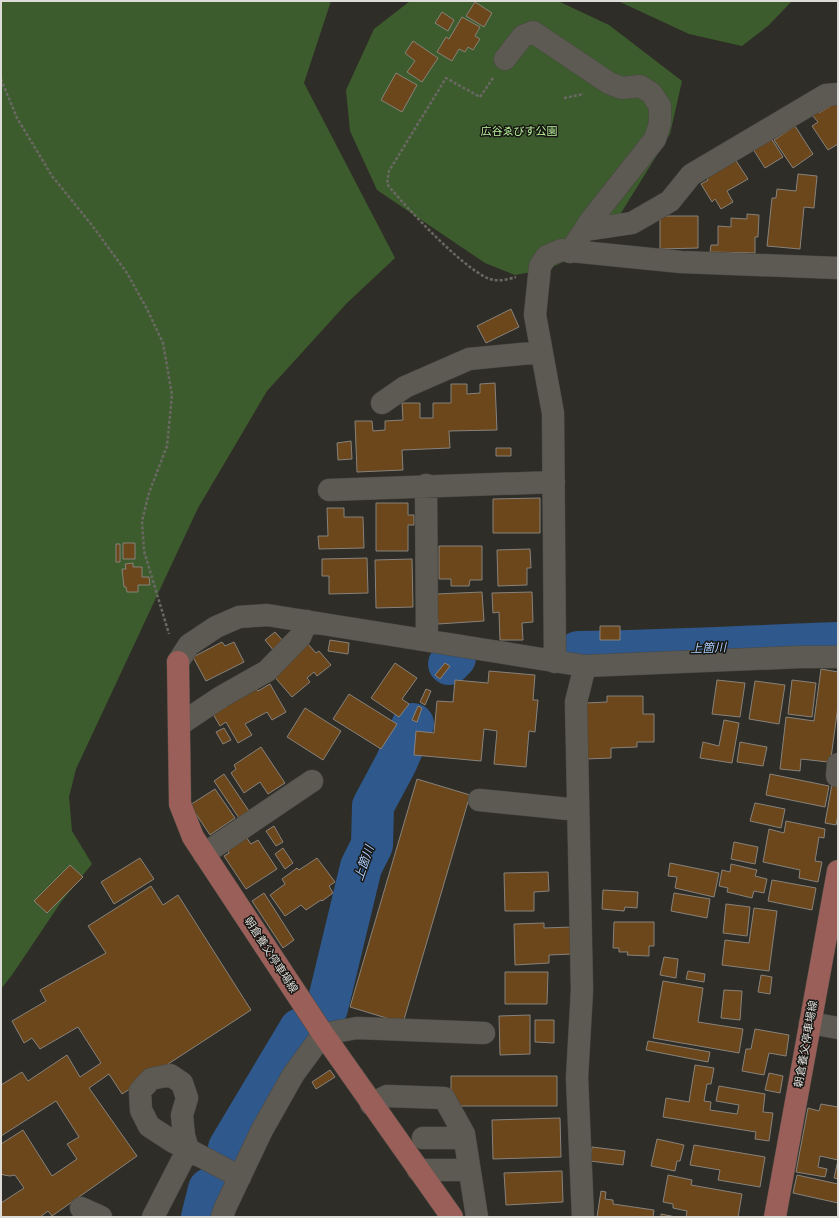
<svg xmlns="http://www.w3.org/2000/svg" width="839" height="1218" font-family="Roboto,'Noto Sans JP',sans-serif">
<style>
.green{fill:#3d5c2d}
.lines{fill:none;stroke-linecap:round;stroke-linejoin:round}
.river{stroke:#2f588c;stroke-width:42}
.building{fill:#6b471b;stroke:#87827c}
.minor-casing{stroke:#4a4943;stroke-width:23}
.major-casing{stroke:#4a4943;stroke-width:23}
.path{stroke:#6a6863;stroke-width:2.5;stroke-dasharray:3 2;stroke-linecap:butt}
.minor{stroke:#5d5a53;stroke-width:22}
.major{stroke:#9a5f58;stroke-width:22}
.labels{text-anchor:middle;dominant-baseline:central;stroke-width:3;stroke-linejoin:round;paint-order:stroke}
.park-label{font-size:11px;fill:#b6ef99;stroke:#161512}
.street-label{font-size:11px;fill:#dddcd8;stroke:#161512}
.water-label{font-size:12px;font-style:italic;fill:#a9cdfb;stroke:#161512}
</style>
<rect width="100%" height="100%" fill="#2f2d27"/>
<path class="green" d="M1 1H331L304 83 395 258 347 303 267 391 198 508 76 769 69 797 72 831 92 864 61 902 12 975 1 989Z
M410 1H558L609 25 682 81 670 134 616 221 589 241 572 258 548 269 515 275 485 263 377 190 350 131 346 90 374 29Z
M618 1H792L769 25 742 46 689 34Z"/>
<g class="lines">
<path class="river" d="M578 652C665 651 751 646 838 643
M449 664 455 658
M327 1008 361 867 372 845 373 806 396 763 413 724
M229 1148 300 1029
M202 1217 209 1189"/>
</g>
<path class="building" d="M475 2 492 13 484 27 466 16Z
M442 12 454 20 448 31 435 23Z
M462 17 480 27 475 36 480 39 473 50 468 47 465 52 459 49 452 61 437 52 446 37 449 39Z
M413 41 438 58 422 82 407 72 415 61 405 53Z
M396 73 417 85 402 112 381 100Z
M838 101V135L837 136 838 138V144L828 150 812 126 818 122 812 115 814 105 819 113Z
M795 126 813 154 793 168 774 140Z
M771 138 783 157 765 168 753 149Z
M733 156 748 179 727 191 733 202 721 209 715 199 712 202 701 184 708 180 705 174Z
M798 174 817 176 814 208 804 207 800 249 767 246 772 198H776L777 189 796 191Z
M747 214 759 215 758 237H755V253L710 252 711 245H718V226L731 227V218L747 219Z
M660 216H698V248L660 249Z
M511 309 519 327 486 343 477 326Z
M495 383 497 430 449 431 450 448 402 450 403 470 357 472 355 421H372L373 431 385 430V421L403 420 402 403H420V418H433V403H451V384H467V394L480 393V384Z
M351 441 352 459 338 460 337 443Z
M496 448H511V456H496Z
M540 498V533H493V499Z
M376 503H408V515H414V525H408V551H376Z
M327 508H344V517H363L364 548 319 549 318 536H328Z
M123 543H135V559H123Z
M116 544H120V562H116Z
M439 546H482V580H470L469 586H451V579H439Z
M530 549 531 568H527V585L498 586 497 550Z
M367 558 368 593 329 594V576H322V559Z
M412 559 413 607 376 608 375 560Z
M133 563V567H142V577H149L150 585H138V592H127L126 587H124L122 569H126L125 564Z
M482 592 484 621 438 624 436 594Z
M532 592 533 622 522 623 523 640H500L499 612 493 613 492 593Z
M600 626H620V640H600Z
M275 632 284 642 274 651 265 640Z
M330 640 349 643 348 654 328 651Z
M222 642 225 646 234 642 244 662 206 681 193 657Z
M307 643 316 653 319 651 331 665 317 676 314 672 307 678 310 682 292 697 272 674Z
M395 663 417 678 402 699 409 704 399 717 371 698Z
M445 663 450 666 440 679 435 675Z
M821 669 838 672V706L831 758H829L828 762 801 759 800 771 780 769 786 717 814 721Z
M489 671 535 675 533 700H538L535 732 529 731 526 767 494 764 497 731 484 729 481 761 414 755 416 731 434 733 437 701 453 702 455 680 488 683Z
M717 680 745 683 740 717 712 714Z
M792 680 816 683 812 717 788 714Z
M755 681 785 685 779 724 749 719Z
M270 684 286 712 272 720 267 712 245 724 252 735 238 743 226 722 220 726 213 714 226 707 224 704 255 686 258 691Z
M426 689 431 691 425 705 420 702Z
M349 694 397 724 381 749 333 719Z
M607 696H643V714H654V742H637V747L611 748V758L586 759V703L607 702Z
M418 706 422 708 417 722 412 720Z
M305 708 341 731 323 760 287 737Z
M724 720 739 723 732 763 700 758 703 742 719 746Z
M224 728 231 740 223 744 216 732Z
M740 742 767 747 763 766 737 762Z
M261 747 285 783 268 794 260 782 244 793 231 773 236 769 234 765Z
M224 774 251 814 241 821 214 781Z
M770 774 829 786 825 807 766 795Z
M417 779 470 795 403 1023 350 1007Z
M832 784 838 785V815L836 825 825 823Z
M215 789 235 818 210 835 190 805Z
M755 803 785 809 781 828 750 821Z
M786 821 825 829 824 838 819 837 815 861 822 862 818 882 799 878 800 870 763 862 769 829 784 833Z
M274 826 283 842 276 846 266 831Z
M246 837 251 844 258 840 277 869 246 889 224 856 229 853 227 849Z
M734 842 758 847 755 864 731 859Z
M283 848 293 863 285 869 275 854Z
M140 858 154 879 114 904 101 882Z
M317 858 335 882 329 886 333 893 322 901 321 900 306 910 301 905 285 916 270 895 285 884 282 879 297 868 299 870Z
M670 863 719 873 714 897 675 888 677 877 668 876Z
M731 864 757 870 755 876 767 879 764 893 754 891 752 898 727 892 728 888 719 886 722 870 730 872Z
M70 865 83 877 47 913 34 901Z
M548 872 549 891 534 892V911H505L504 873Z
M772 880 816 888 812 910 768 901Z
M151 886 163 905 178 895 251 1010 122 1094 109 1074 89 1088 137 1156 52 1216 48 1211 40 1217H1V1203L24 1188 15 1175 10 1176 4 1175 1 1174V1144L23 1130 52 1176 77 1159 67 1144 79 1137 56 1101 1 1136V1085L22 1072 28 1081 67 1055 80 1077 101 1063 78 1027 40 1049 32 1038 24 1043 12 1021 46 1001 40 990 106 953 88 926Z
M603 890 638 892 637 908 625 907 624 911 602 909Z
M264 893 294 940 283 948 252 901Z
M674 893 710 899 707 918 671 911Z
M726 904 750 907 747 936 723 933Z
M754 908 777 911 769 971 722 965 725 940 749 943Z
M614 922H654V946H649V956L627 955 628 952H619V948H613Z
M544 923V928L572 927 573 954 549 955V963L515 965 514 924Z
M664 957 678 959 676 978 660 975Z
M688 971 705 974 704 982 686 979Z
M505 972H548L547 1004H505Z
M761 975 772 977 770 994 758 992Z
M663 981 703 988 698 1022 743 1029 739 1053 653 1038Z
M724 990 742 991 740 1020 721 1018Z
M530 1015V1054L500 1055 499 1016Z
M535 1020H554V1043L535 1042Z
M755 1029 789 1035 786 1056 769 1053 764 1075 742 1071 746 1049H751Z
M648 1041 710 1052 708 1062 646 1050Z
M695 1065 714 1068 711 1084H707L704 1101 711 1102 710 1110 737 1114 739 1105 716 1101 719 1086 765 1094 763 1112 773 1113 769 1141 755 1139 756 1132 663 1117 666 1098 689 1102Z
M330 1070 335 1077 316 1089 312 1082Z
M769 1073 783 1076 780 1093 765 1090Z
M451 1076H557V1106H451Z
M821 1104 838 1107V1179L834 1178 838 1160 820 1156 818 1167 827 1169 825 1177 796 1172 808 1108 819 1111Z
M560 1118 561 1157 493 1159 492 1120Z
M657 1139 684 1145 680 1161H677L675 1171 651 1166Z
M694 1145 765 1157 760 1187 718 1180 720 1170 690 1165Z
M592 1147 625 1151 623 1165 590 1161Z
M562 1171 563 1202 506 1205 504 1173Z
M668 1175 692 1180 691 1185 742 1194 738 1217H686L687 1211 673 1208V1204L663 1202Z
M797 1175 838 1184V1203L793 1193Z
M601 1191 606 1192 605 1199 613 1200V1204L654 1210 653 1217H597Z
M661 1214 676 1217H661Z"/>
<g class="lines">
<g class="minor-casing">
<path id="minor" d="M505 59 523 36 533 32 609 83 622 88 640 86 651 93 660 106V123L655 139 591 220 570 252
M585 230 632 223 670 201 691 175 826 95 838 94
M382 403 405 387 469 359 541 352
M426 485 427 640
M329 490 554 482
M178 662 189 645 216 627 239 617 267 615 585 666 801 657H838
M555 662 553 413 535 315 540 266 547 256 561 250 681 262 838 268
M179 725 221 697 267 671 300 637 307 621
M837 776 838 764
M479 800 578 810
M204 854 312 781
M810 1023 838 1028
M371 1104 387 1096 444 1098 464 1134 477 1217
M423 1138H464
M418 1170H469
M81 1208 101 1217
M153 1217 188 1149 184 1136 182 1115 187 1098 182 1083 170 1075 151 1079 140 1091 141 1110 149 1126 172 1141 240 1177
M222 1217 225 1208 262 1130 293 1075 323 1034 357 1028 484 1033
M583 1217 577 1078 582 990 576 702 585 666"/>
</g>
<g class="major-casing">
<path id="major" d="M178 662 180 804 193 837 323 1034 452 1217
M775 1217 838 871"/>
</g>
<path class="path" d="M493 78 480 97 446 78 389 171 387 184C404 205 470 277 494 280 500 281 510 279 516 277
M1 79 17 118 52 176 91 224 127 273 147 309 163 343 172 395 167 446 149 493 142 521 144 551 169 634
M564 98 584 94"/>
<use href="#minor" class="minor"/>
<use href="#major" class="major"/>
</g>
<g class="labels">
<g class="park-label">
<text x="519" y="131">広谷ゑびす公園</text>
</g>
<g class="street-label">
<text transform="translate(271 955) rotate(57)">朝倉養父停車場線</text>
<text transform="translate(806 1044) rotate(-80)">朝倉養父停車場線</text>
</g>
<g class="water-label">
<text transform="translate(708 648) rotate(-2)">上箇川</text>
<text transform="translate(364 863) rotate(-71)">上箇川</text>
</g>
</g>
<rect width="839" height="1218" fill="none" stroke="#dddcd8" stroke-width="4"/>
</svg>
